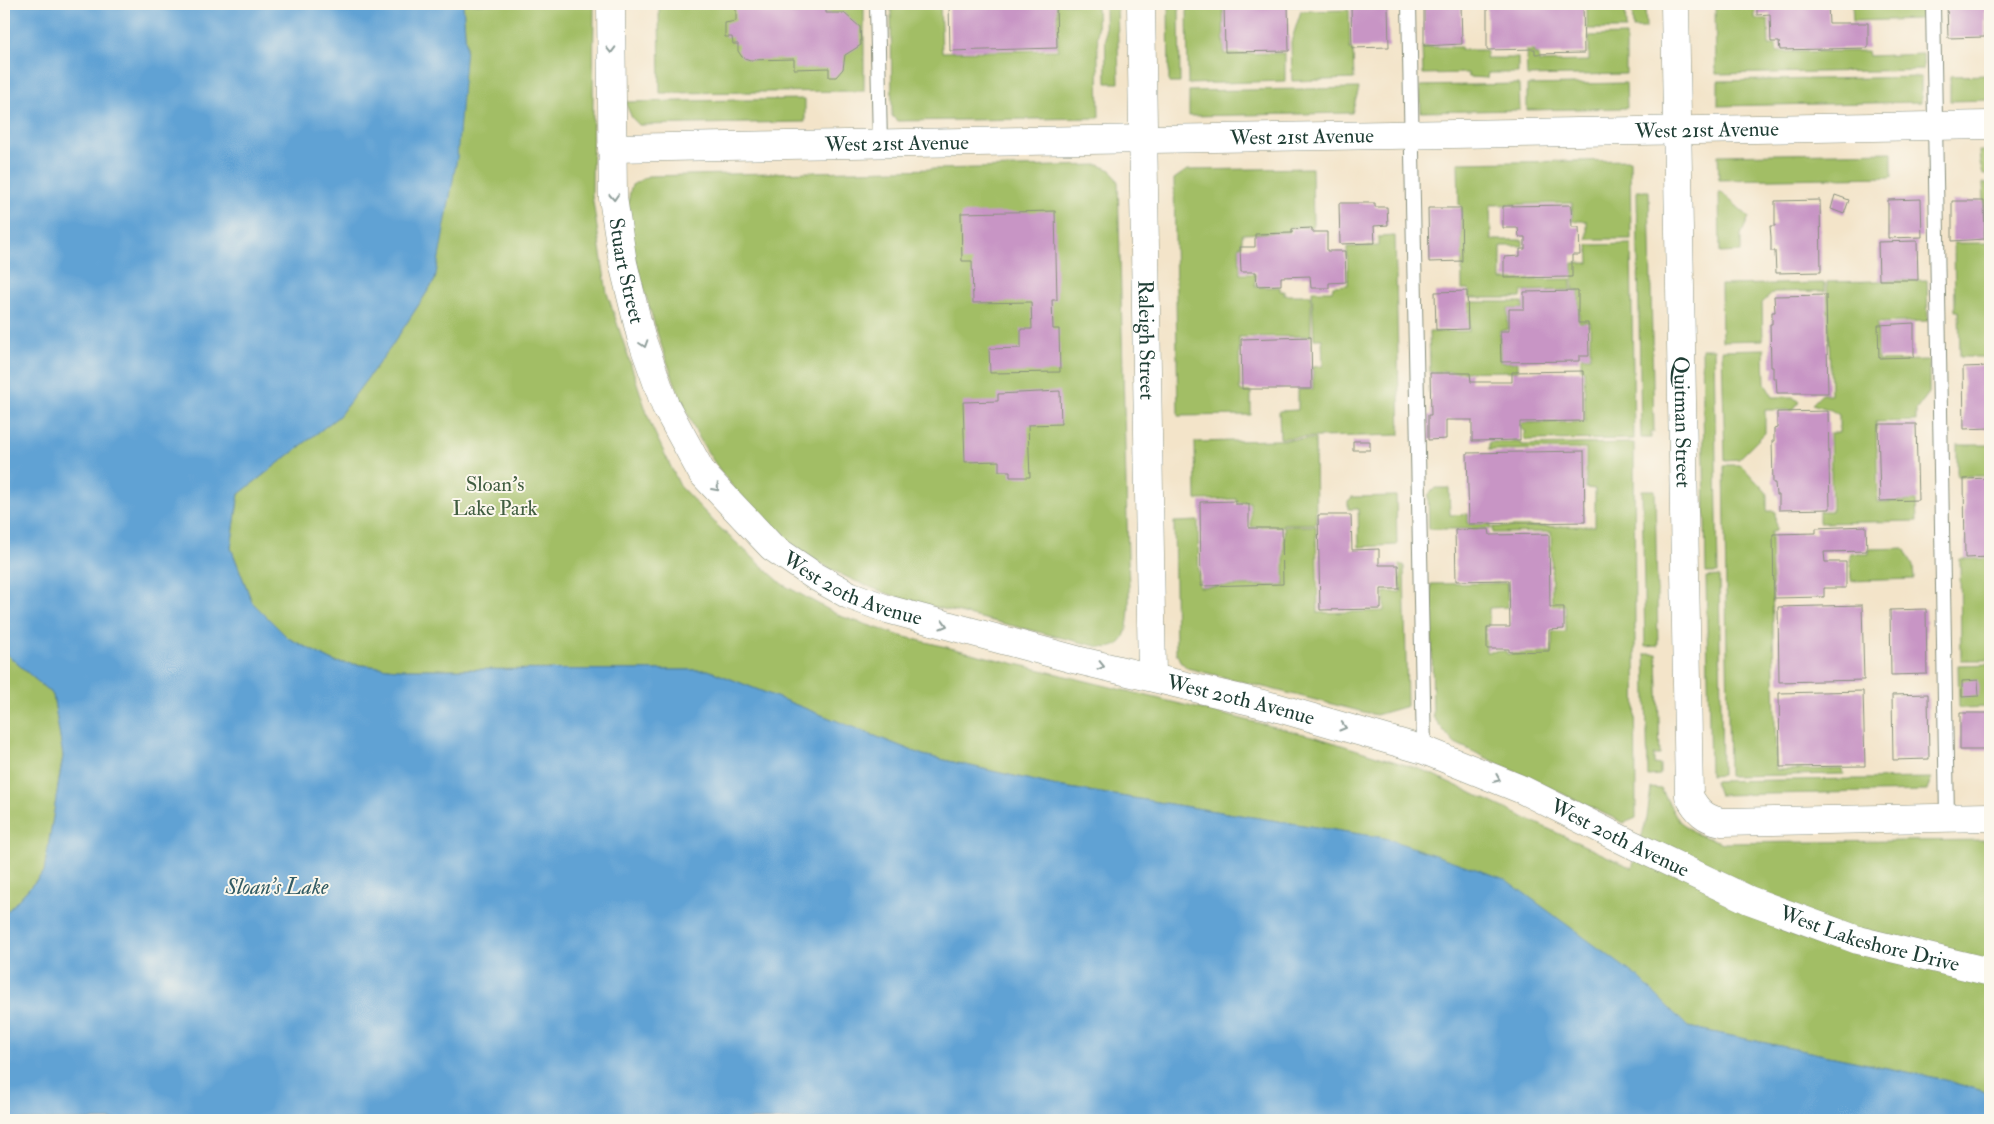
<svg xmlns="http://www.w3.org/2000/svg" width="1994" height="1124" font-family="'IM FELL Double Pica',serif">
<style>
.green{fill:#a2be65;stroke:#607e4c}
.water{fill:#60a2d4;stroke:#407084}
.building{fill:#c895c5}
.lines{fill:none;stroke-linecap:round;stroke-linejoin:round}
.lane-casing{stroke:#89907e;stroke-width:16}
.street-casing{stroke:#89907e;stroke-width:29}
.lane{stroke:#fff;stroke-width:14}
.street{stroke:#fff;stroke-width:28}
.oneway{stroke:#8f9e9a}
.labels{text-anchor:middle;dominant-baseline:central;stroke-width:4;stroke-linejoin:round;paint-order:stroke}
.street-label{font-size:21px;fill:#1f3d34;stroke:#fbf7ec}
.park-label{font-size:21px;fill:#405d40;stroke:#fbf7ec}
.water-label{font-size:22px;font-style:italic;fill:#325b64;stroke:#fbf7ec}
</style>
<rect width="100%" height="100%" fill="#fbf7ec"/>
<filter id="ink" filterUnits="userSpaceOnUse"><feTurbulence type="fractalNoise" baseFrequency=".02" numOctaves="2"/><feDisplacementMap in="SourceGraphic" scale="10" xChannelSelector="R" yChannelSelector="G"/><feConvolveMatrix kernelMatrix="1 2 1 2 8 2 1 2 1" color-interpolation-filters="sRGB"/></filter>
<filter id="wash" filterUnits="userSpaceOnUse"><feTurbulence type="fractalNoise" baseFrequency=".0096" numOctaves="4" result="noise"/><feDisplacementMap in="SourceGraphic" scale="20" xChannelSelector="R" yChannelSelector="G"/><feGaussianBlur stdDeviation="1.12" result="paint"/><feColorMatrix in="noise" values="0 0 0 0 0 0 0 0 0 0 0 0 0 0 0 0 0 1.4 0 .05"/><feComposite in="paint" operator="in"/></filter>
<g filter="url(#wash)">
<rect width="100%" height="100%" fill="#f3e4c9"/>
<path class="green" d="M463 4H594L592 195 607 293 651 425 680 486 719 527 782 584 840 616 901 636 1316 737 1425 771 1632 868 1647 818 1651 788 1661 789 1679 821 1696 834 1724 843 1990 840V1093L1941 1079 1688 1027 1639 978 1385 838 1057 786 923 755 708 670 397 669 335 662 288 638 252 602 231 548 239 494 339 416 391 347 435 280 466 47Z
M659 4H864V91L660 93Z
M891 4H940L942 52 1058 50 1057 4H1097L1099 118 897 121 892 116Z
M1105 4H1117L1119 83H1106Z
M1168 4H1179L1180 83H1169Z
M1187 4H1223L1224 54 1285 53V81L1188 84Z
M1290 4H1383L1290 6Z
M1587 4H1625L1626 29H1587Z
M1632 4H1645L1646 28H1633Z
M1715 4H1755V19H1768L1769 45H1776L1777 52 1868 51 1869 56 1923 54V70L1716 74Z
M1852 4H1921V19L1853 21Z
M1988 4H1990V69H1989Z
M1349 10 1350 49 1353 50 1354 79 1292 81 1291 42 1301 11Z
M1626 35V74L1527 76 1526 51H1534V55H1539V62L1589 61V36Z
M1422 47H1461V50H1486V58H1518V73H1488L1487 78 1468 77V73L1423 74Z
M1990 75V100L1950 101V76Z
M1921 77V102L1718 106V81Z
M1626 83 1627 108 1527 110V85Z
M1519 84 1520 110 1421 112 1420 86Z
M1359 88 1352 113 1189 116V91Z
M805 99V122L639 125 632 118 625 102Z
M1979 151H1990V175H1983L1980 163Z
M1892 152V177L1719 180 1718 155Z
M1630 160 1631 239H1587V221H1572V203L1490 205 1491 240H1523V246H1501V280L1571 279V290L1522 291 1521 298H1469V289H1462L1461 205H1459L1458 163Z
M1099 165 1111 170 1118 182 1128 558C1128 578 1134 631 1119 644 1112 649 1103 648 1096 646L906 600C880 591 854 582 829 568 773 538 723 485 694 428 674 385 659 341 646 296 637 266 621 214 632 185L648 176Z
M1312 168 1313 227H1290V232L1242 234V246H1239L1240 274H1255V287H1280V291H1284V295H1311V336L1239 337 1240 391 1251 392V415L1178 416 1174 179 1187 170Z
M1983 183H1990V239H1986Z
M1637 191H1649L1654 432H1651V438H1641Z
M1719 193H1722L1749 217 1741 235V252L1720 253Z
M1395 236 1400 435 1280 438 1279 411 1298 410V390L1313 389V367L1323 366 1322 339H1314L1312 291H1332L1333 286 1348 285 1347 247 1378 246V237Z
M1954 243H1990V357H1960L1959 311H1955Z
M1631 244 1634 439 1526 440 1523 436 1526 432 1521 428V423L1585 422 1584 370 1581 369V357H1590V322H1579V290H1573V263H1589L1588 245Z
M1927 280 1928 321 1877 323 1878 361 1929 360V393L1916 410V421L1876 422 1878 502 1916 501 1917 521 1819 523V511H1832L1830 433H1839V415L1831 410 1812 404 1822 394H1831L1827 282Z
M1825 283V291L1774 292 1762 303 1763 340 1722 341 1721 285Z
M1469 302H1523V309H1508V330H1500V362H1518V371L1430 372 1429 332 1469 331Z
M1702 349H1714L1718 573H1706Z
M1764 349 1765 384 1773 397H1793L1799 402 1793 410H1765V433L1739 459 1725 460 1722 350Z
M1315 439 1316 524H1283V526L1251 527 1250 502 1237 503V499L1196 500 1195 442Z
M1489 442H1521L1522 445 1634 443 1636 818 1624 823 1453 742 1433 717 1431 584 1507 583 1508 607 1489 608V625L1485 626 1486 652 1506 651 1507 654 1552 653V632H1566L1565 605H1552L1551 532 1493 533V527L1595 526V489L1586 488V449L1489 450Z
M1957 445H1990V476H1957Z
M1724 465H1741L1767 493V511H1775L1776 531 1771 532 1776 770 1843 769 1844 774 1729 776Z
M1435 488H1449L1450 515 1468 514V524H1491V529H1429L1428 495Z
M1642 490H1655L1658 646 1645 647Z
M1396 496 1397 545 1359 547 1358 509H1348V501L1352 497Z
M1198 521 1199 587 1284 585V526H1316L1318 613 1384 611V592H1401L1400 565H1404L1407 706 1376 715 1187 668 1180 661 1176 652 1174 522Z
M1904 548 1913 566 1914 579 1851 581 1850 554H1869V549Z
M1960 559H1990V660H1961Z
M1719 576 1722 775 1710 776 1706 577Z
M4 652 53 695 63 756 44 872 4 915Z
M1645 654H1657L1660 755H1654V764L1660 765V775L1648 776Z
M1990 664V707L1959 708 1958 665Z
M1931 778 1927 791 1719 795 1714 781Z"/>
<path class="water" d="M4 4H463L466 47 457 158 435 280 391 347 339 416 239 494 231 548 252 602 288 638 335 662 397 669 708 670 923 755 1057 786 1385 838 1505 879 1639 978 1688 1027 1941 1079 1990 1093V1120H4V915L44 872 63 756 53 695 4 652Z"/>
<g id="blocks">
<path class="building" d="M949 4H1056L1057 48 950 51Z
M1224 4H1288L1289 51 1225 52Z
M1424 4H1461L1462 44 1424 46Z
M1487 4H1583L1584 53 1535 54V49L1487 50Z
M1757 4H1823V7L1828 6 1829 23H1868V48L1780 50 1779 42H1771L1770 14 1757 15Z
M1947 4H1985V37L1948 38Z
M1388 5 1389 47 1352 48 1351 6Z
M777 6 776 10 826 9V13H844L860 27 861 45 845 55 843 69 836 77H829V68L794 69V59L750 60 742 57 738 51V44H733L732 37H725V23L736 21V7Z
M1835 195 1849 200 1844 214 1831 209Z
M1921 199 1922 237 1888 238V200Z
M1820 200 1821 272 1776 273 1775 251H1771V237L1770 226H1775V201Z
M1952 201H1984L1985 239 1952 241Z
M1339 203H1375V207H1387L1388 225 1374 226 1375 243 1340 244Z
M1571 205 1572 227H1579L1580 255H1572V277L1504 278V257L1520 256V249H1525V237H1519L1518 228H1503V206Z
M1428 208H1461L1462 261 1429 262Z
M1055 211 1057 300H1052L1053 329H1059L1060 372 990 373 989 349 1021 348V329H1032L1031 302 973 303 972 261H962L961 213Z
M1312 228V232H1327V251H1345L1346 282 1329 283V288H1311L1310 276 1281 277V285L1257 286 1256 272H1241L1240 247H1255V234L1292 233V229Z
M1917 241 1918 280H1879L1878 242Z
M1467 291 1468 329 1436 330 1435 292Z
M1578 291V323H1588L1589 356H1579V361L1501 362 1500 331H1509V309H1524V292Z
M1826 295 1828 393H1777L1776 378H1773V367H1771L1770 324H1772V312H1775L1774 296Z
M1914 323V357L1879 358 1878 325Z
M1311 337 1312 389H1242L1241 339Z
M1990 366V428L1964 429 1963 367Z
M1583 371V421L1520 422V440L1472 441V420H1446V439L1428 440V415H1431L1430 373H1470L1471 382H1512V372Z
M1060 391 1061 424 1028 425 1030 477H1010V471H999V461L965 462 963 402 998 401V394Z
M1828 411 1830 509 1779 510V495H1776L1775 483H1773L1772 441H1774V429L1777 428V412Z
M1878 424H1916L1918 500 1880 501Z
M1353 441H1370V450H1353Z
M1584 451 1585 522 1469 524 1467 453Z
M1990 478V557L1965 558 1964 479Z
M1235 501V504H1249V528H1282L1283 584 1201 586 1200 502Z
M1318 515H1351L1352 550 1379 549V565H1398L1399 589H1381V609L1320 610Z
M1866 526 1867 551 1824 552 1825 562H1846V588H1824V597L1774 598 1773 534 1816 533V528Z
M1489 529 1490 535 1549 534 1550 607H1564V629L1549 630V651L1509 652V649H1487V627H1510L1509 580 1456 581 1455 530Z
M1862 605 1864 680 1779 682 1778 607Z
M1926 609 1927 674 1891 675 1890 610Z
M1978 680 1979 696 1962 697V681Z
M1863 691 1865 766 1780 767 1779 693Z
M1928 694 1929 759 1893 760 1892 695Z
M1960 713H1990V750H1960Z"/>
</g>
</g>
<g filter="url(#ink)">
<use href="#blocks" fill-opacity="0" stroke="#89907e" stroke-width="1"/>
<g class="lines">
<g class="lane-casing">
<path id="lane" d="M877 4 880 144
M1409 4 1424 750
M1933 4 1947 818"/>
</g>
<g class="street-casing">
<g id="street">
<path id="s1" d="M611 4 613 198 623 263 641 337 665 405 702 473 772 547 813 575 849 595 887 609 1077 660 1275 707 1424 750 1523 790 1629 843 1749 900 1858 940 1990 972"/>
<path id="s2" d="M1141 4 1152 677"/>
<path id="s3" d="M1675 4 1689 796C1697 811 1705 819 1722 822L1990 817"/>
<path id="s4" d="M612 148 1990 125"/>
</g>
</g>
<use href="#lane" class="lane"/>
<use href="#street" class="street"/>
</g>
<defs><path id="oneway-chevron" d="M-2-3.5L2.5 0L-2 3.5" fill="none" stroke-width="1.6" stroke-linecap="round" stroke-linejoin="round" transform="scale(1.25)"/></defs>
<g class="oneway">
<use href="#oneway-chevron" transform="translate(611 50) rotate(89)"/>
<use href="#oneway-chevron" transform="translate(614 197) rotate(87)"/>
<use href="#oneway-chevron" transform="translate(644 344) rotate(72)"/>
<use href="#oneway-chevron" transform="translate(716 488) rotate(48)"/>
<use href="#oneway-chevron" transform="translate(944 625) rotate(16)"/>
<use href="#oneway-chevron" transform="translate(1101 666) rotate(13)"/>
<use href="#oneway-chevron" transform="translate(1343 727) rotate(16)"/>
<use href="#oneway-chevron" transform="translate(1497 779) rotate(23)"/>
</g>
</g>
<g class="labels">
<g class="street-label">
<text stroke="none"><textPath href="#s4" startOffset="1095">West 21st Avenue</textPath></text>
<text stroke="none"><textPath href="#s4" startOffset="690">West 21st Avenue</textPath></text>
<text stroke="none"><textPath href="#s4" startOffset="285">West 21st Avenue</textPath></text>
<text stroke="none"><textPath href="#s1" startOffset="268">Stuart Street</textPath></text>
<text stroke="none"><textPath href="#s2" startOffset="336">Raleigh Street</textPath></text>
<text stroke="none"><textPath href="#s3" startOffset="418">Quitman Street</textPath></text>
<text stroke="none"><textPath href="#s1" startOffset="679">West 20th Avenue</textPath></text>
<text stroke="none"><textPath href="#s1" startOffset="1084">West 20th Avenue</textPath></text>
<text stroke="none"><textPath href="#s1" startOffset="1489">West 20th Avenue</textPath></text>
<text stroke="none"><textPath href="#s1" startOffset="1759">West Lakeshore Drive</textPath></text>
</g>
<g class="park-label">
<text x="495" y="484">Sloan's<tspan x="495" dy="24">Lake Park</tspan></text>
</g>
<g class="water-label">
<text x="277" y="887">Sloan's Lake</text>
</g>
</g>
<rect width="1994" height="1124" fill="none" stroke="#fbf7ec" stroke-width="20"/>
</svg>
